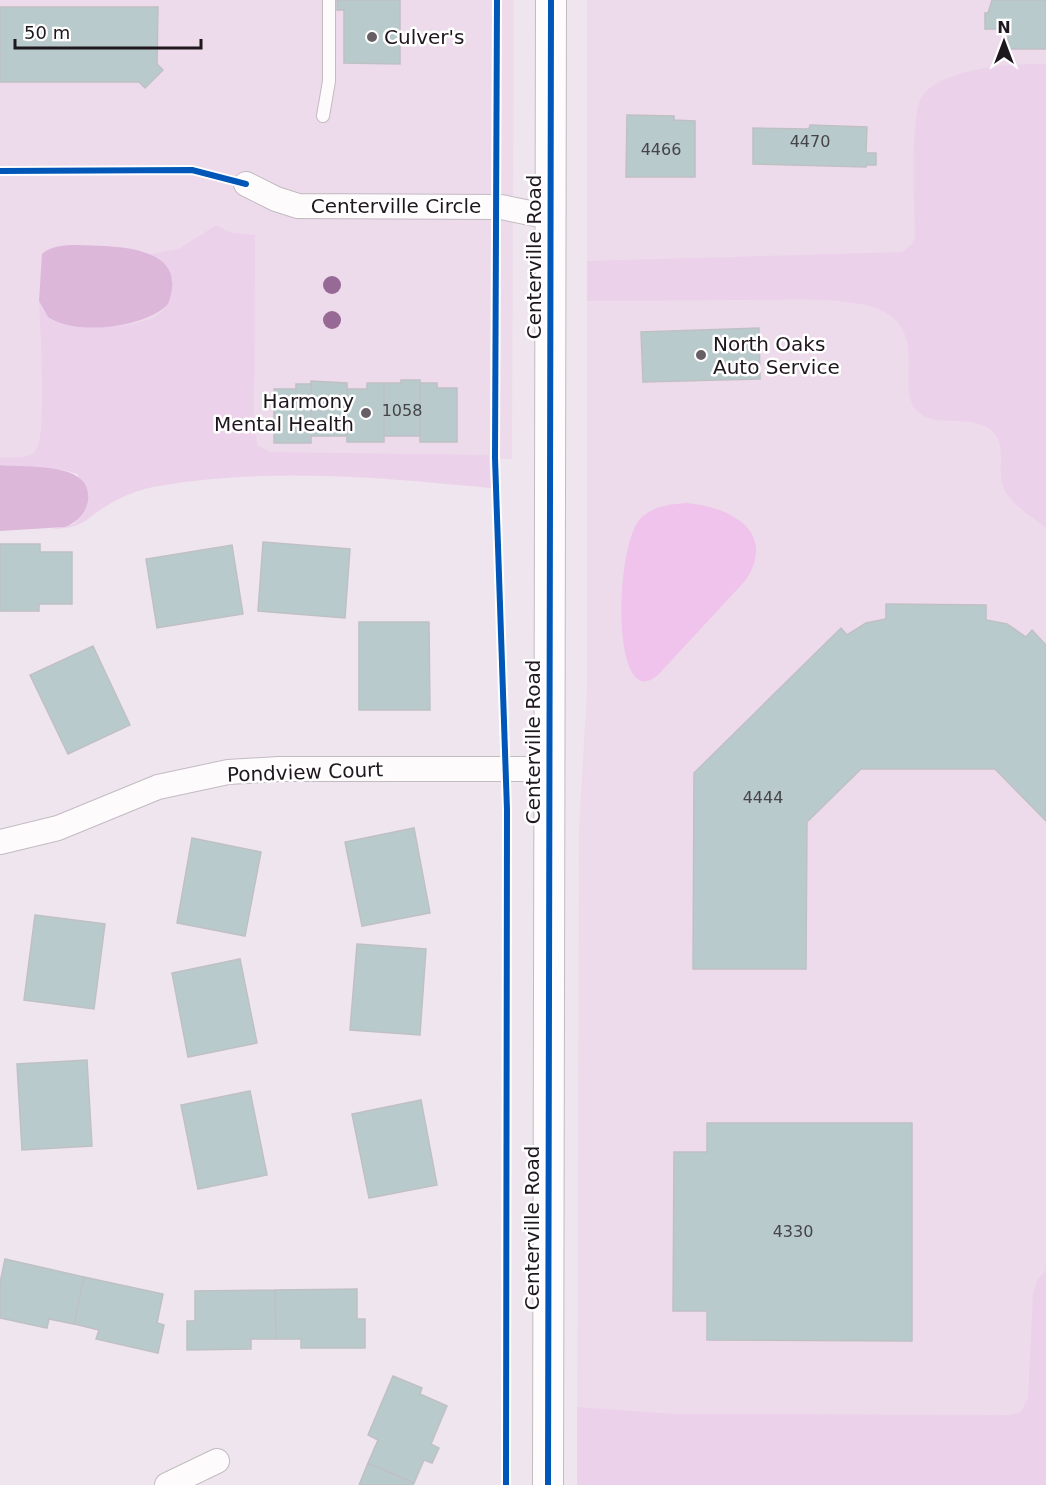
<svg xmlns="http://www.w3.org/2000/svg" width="1046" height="1485" font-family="'DejaVu Sans',sans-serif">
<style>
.built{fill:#eddbeb}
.green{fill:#ecd1ea}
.forest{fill:#dcb7d9}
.water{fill:#f0c3ec}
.building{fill:#b9cacc;stroke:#bfc0c4;stroke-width:1.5}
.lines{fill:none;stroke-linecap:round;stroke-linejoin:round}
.service-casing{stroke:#c2bbc2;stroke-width:14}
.minor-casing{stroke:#c2bbc2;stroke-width:26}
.tertiary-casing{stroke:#c2bbc2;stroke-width:32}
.service{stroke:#fdfbfc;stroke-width:12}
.minor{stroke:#fdfbfc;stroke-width:24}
.tertiary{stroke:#fdfbfc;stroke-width:30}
.cycleway-casing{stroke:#fff;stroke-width:10}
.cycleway{stroke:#0057b8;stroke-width:6}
.tree{fill:#966a95}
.poi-dot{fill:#675f66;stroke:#fff;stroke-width:2}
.labels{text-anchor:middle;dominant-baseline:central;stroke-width:5;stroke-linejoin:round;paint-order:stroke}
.number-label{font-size:16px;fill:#454449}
.poi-label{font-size:20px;fill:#1e171d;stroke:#fff;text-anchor:start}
.street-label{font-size:20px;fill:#1e171d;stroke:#fff}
</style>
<rect width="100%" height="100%" fill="#efe5ee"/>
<path class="built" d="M0 0H514L512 459 0 458Z
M587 0H1046V1485H577L579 827 587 692Z"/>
<path class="green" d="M1046 64V528C1032 517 1010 504 1003 487 997 471 1006 448 995 434 976 411 938 430 918 412 897 392 921 348 897 322 889 313 877 307 865 305 827 297 786 300 747 300 694 300 640 301 587 301V261L902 252 913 243 915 235C914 208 910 119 921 98 939 68 1014 63 1046 64Z
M216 225 232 233 255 235 254 420 257 445 271 452 489 455 491 488C382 478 268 467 159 486 141 489 124 495 108 505 83 520 85 528 52 529L74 524 81 516 78 474 63 470 0 465V457C10 457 29 460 36 450 47 434 40 326 39 301 41 308 46 316 52 320 73 330 146 330 162 311 168 304 170 288 173 280L155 256 150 254 179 249Z
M1046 1270V1485H577V1407L674 1414 1009 1415 1021 1412 1028 1398 1033 1293 1038 1279Z"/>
<path class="forest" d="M105 246C140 248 187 256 168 304 146 328 75 336 48 317L39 301 42 254C55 241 87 246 105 246Z
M0 465C26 468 93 461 88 500 86 514 77 522 65 527L0 531Z"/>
<path class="water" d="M687 503C731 507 778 532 745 581L658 675C611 716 614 548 640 519 652 506 671 504 687 503Z"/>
<path class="building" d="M337 0H400V64L344 63V10H337Z
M992 0H1046V49H1008V29H985V13H988Z
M0 7H158L157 64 163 70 145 88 139 82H0Z
M627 115 674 116V120L695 121V177H626Z
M810 125 867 127 866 153H876V165H866V167L753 164V128L809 129Z
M759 328 760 379 643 382 641 332Z
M401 380H420V436H384V383H401Z
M311 381 347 383V436H311Z
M367 383H384V442H347V389H367Z
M420 383H437V388H457V442H420Z
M296 384H311V443H274V389H296Z
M263 542 350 549 345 618 258 611Z
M0 544H40V552H72V604H39V611H0Z
M232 545 243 614 157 628 146 559Z
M886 604 986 605V620L1007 624 1026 637 1032 630 1046 645V821L995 769H861L807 822 806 969H693L694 773 841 628 847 635 866 623 886 619Z
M359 622H429L430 710H359Z
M93 646 130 725 68 754 30 675Z
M414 828 430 913 362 926 345 842Z
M192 838 261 852 245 936 177 923Z
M35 915 105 924 94 1009 24 1000Z
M357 944 426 949 420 1035 350 1030Z
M240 959 257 1043 188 1057 172 973Z
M87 1060 92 1146 22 1150 17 1064Z
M250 1091 267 1175 198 1189 181 1105Z
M421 1100 437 1185 369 1198 352 1114Z
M707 1123H912V1341L707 1340V1311H673L674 1152H707Z
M5 1259 84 1277 74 1324 49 1319 47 1328 0 1318V1283Z
M84 1277 163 1294 157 1323 164 1325 158 1353 96 1339 99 1330 74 1324Z
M357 1289V1319H365V1348H301V1339H276L275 1290Z
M275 1290 276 1339H251V1349L187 1350V1321H195V1291Z
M393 1376 422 1388 420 1394 447 1406 431 1444 439 1448 432 1463 424 1460 414 1483 368 1463 378 1440 368 1435Z
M368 1463 414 1483 413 1485H359Z"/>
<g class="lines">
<g class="service-casing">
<path id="service" d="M323 116 329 81V0"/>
</g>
<g class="minor-casing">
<path id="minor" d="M246 184 276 199 298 206 501 207 550 217
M0 842 58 828 158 787 228 772 279 769H550
M167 1485 217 1461"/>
</g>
<g class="tertiary-casing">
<path id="tertiary" d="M548 1485 551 0"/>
</g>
<use href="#service" class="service"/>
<use href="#minor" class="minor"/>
<use href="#tertiary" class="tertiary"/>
<g class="cycleway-casing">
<path id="cycleway" d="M497 0 495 458 507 810 506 1485
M0 171 192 170 246 184
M548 1485 551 0"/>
</g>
<use href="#cycleway" class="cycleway"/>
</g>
<g class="tree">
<circle cx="332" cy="285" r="9"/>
<circle cx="332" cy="320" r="9"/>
</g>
<g class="poi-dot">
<circle cx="372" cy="37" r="6"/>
<circle cx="701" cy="355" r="6"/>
<circle cx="366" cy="413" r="6"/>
</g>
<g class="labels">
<g class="number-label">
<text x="810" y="141">4470</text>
<text x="661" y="149">4466</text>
<text x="402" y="410">1058</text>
<text x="763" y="797">4444</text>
<text x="793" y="1231">4330</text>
</g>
<g class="poi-label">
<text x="384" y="37">Culver's</text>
<text x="713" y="344">North Oaks<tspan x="713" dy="23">Auto Service</tspan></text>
<text x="354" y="401" text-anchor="end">Harmony<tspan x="354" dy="23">Mental Health</tspan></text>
</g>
<g class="street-label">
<text x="396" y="206">Centerville Circle</text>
<text transform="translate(534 257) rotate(-90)">Centerville Road</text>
<text transform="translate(533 742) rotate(-90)">Centerville Road</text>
<text transform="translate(305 772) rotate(-2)">Pondview Court</text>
<text transform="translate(532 1228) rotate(-90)">Centerville Road</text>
</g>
</g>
<g transform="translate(1004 42)" stroke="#ffffff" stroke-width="4.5" paint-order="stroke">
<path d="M0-4.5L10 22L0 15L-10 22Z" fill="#1e171d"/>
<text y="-9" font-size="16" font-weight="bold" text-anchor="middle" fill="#1e171d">N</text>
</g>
<path d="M15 39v9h186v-9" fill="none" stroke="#1e171d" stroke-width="3"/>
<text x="24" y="39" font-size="18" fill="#1e171d" stroke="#ffffff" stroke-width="4.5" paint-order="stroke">50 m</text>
</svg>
